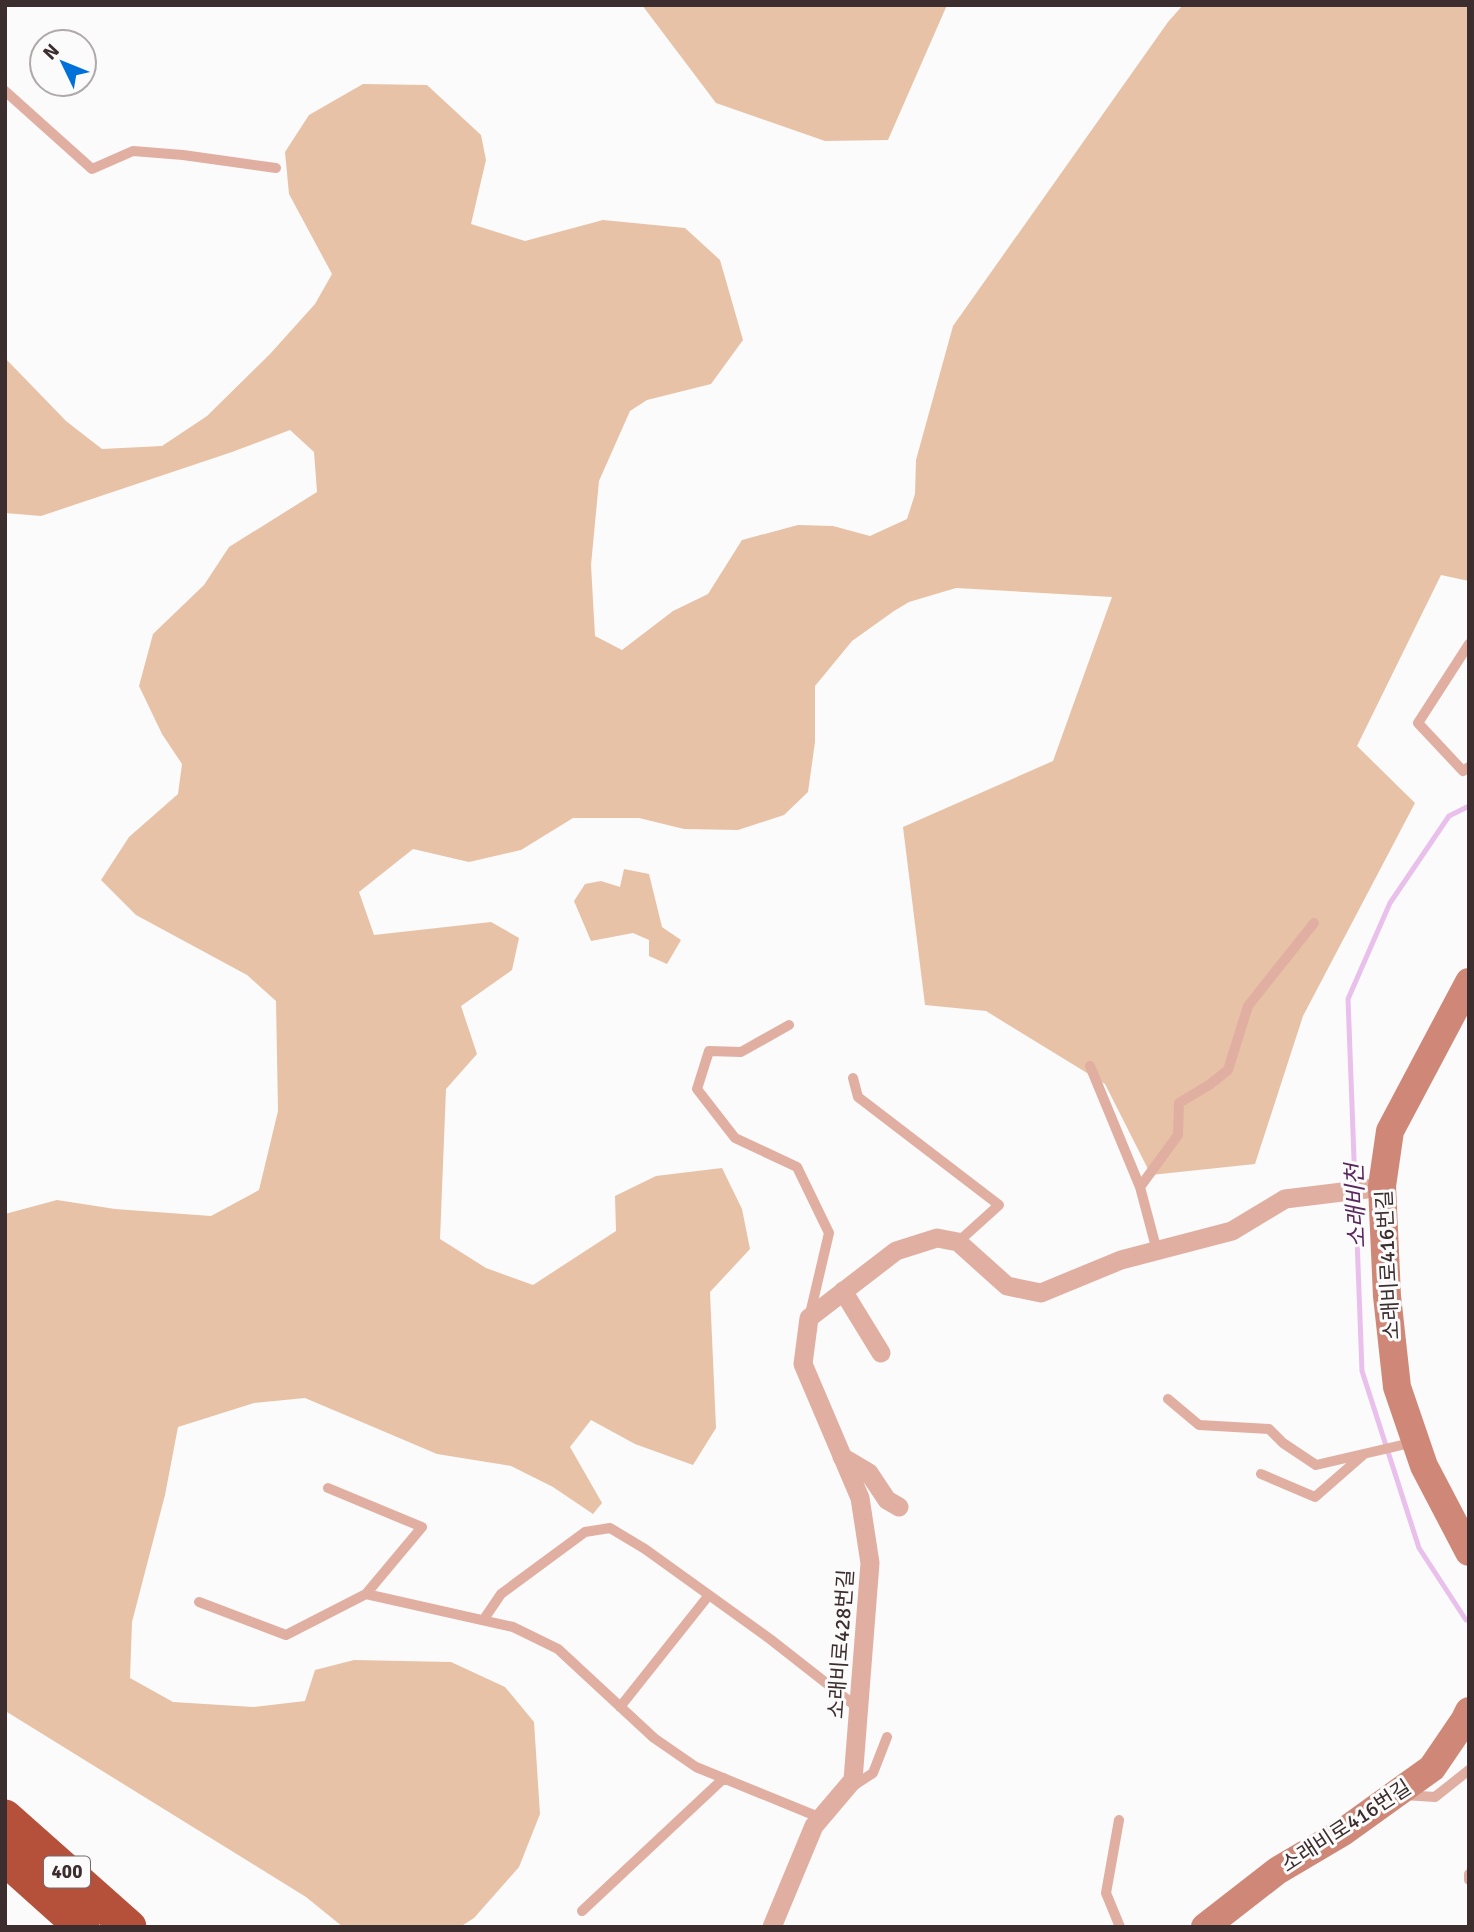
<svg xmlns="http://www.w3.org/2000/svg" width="1474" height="1932" font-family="Signika,'Noto Sans KR',sans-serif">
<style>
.green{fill:#e7c2a7}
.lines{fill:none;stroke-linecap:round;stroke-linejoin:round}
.stream{stroke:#e9bfeb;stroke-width:5}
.lane{stroke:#e0afa2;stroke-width:10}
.street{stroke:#e0afa2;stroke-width:19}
.secondary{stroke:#cf8877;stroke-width:28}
.highway{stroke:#b5513a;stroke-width:35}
.labels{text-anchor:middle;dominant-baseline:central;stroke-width:6;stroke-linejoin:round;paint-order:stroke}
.shield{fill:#fbfbfb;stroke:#756b6c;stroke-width:2}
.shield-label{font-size:19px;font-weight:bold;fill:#3c2d2e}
.street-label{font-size:21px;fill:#3c2d2e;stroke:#fbfbfb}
.water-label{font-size:23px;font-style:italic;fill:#58275c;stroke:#fbfbfb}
</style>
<rect width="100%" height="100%" fill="#fbfbfb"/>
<path class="green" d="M642 5H947L888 140 825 141 716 103Z
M1183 5H1469V581L1441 575 1357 746 1415 803 1303 1016 1255 1164 1151 1175 1105 1084 986 1011 925 1005 903 827 1053 761 1112 597 956 588 909 602 894 611 852 641 815 686V742L808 792 784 815 738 830 684 829 639 818H573L521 850 469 862 413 849 359 892 374 935 491 922 519 938 512 970 461 1006 477 1054 446 1089 440 1239 486 1268 533 1285 616 1231 615 1196 656 1176 722 1168 742 1209 750 1249 710 1292 716 1428 693 1465 635 1444 591 1420 570 1447 602 1503 593 1514 553 1487 511 1466 437 1454 305 1398 254 1403 178 1427 165 1495 132 1622 130 1678 173 1702 253 1707 305 1701 315 1670 354 1660 451 1662 505 1687 534 1722 540 1814 519 1867 474 1918 460 1927H343L306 1897 7 1712 5 1698V1214L57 1200 115 1209 211 1216 259 1190 278 1111 276 1001 247 975 136 915 101 880 129 837 178 794 182 764 162 734 139 686 153 634 204 585 229 547 317 492 314 452 290 430 232 452 41 516 5 513V358L66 421 102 449 162 446 207 416 270 354 315 304 332 274 289 194 285 152 309 115 363 84 427 85 481 135 486 160 471 224 525 241 603 220 685 228 720 260 743 340 711 384 647 400 630 411 599 481 591 565 595 636 622 650 673 611 708 594 742 540 798 525 833 526 870 536 907 519 915 494 916 460 953 326 1168 22Z
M624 869 649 874 662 927 681 940 667 964 649 956V940L633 933 591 941 574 901 585 884 601 881 620 887Z"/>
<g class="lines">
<path class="stream" d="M1469 806 1449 816 1390 903 1348 999 1362 1371 1419 1548 1466 1620 1469 1621"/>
<path class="lane" d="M5 91 92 169 133 151 183 155 276 168
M1469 644 1418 723 1463 771 1469 767
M789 1025 741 1052 709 1051 697 1089 735 1138 797 1167 829 1233 810 1314
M1090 1066 1140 1187 1157 1251
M853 1078 858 1097 999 1205 958 1242
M1140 1187 1178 1135 1179 1103 1209 1085 1228 1070 1248 1006 1314 923
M1168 1399 1199 1425 1269 1429 1283 1443 1316 1465 1415 1442
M1261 1474 1315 1497 1363 1455
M328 1488 422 1527 366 1594
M199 1602 286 1635 366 1594 513 1627 558 1649 654 1738 696 1767 821 1818
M484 1619 501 1594 585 1532 610 1528 645 1549 770 1639 858 1708
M620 1707 709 1595
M853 1786 873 1773 887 1737
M1404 1795 1435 1797 1469 1770
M1119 1820 1106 1893 1120 1927
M1469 1874V1880
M582 1911 724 1778"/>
<path class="street" d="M843 1291 881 1353
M842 1457 869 1473 887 1500 899 1507
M772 1927 814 1826 853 1780 870 1563 860 1498 803 1364 809 1318 896 1251 937 1238 958 1242 1007 1286 1041 1293 1121 1260 1232 1231 1285 1199 1367 1189 1382 1186"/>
<path class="secondary" d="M1469 982 1390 1131 1382 1186 1387 1296 1397 1387 1424 1466 1469 1552
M1205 1927 1277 1871 1343 1832 1432 1768 1464 1721 1469 1711"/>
<path class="highway" d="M5 1817 129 1927
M5 1858 82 1927"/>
</g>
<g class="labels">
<rect class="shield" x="44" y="1856.5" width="46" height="31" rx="5"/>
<g class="shield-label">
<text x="67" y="1872">400</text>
</g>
<g class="street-label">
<text transform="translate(1388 1265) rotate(-93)">소래비로416번길</text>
<text transform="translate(841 1644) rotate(-86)">소래비로428번길</text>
<text transform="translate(1346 1826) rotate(-33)">소래비로416번길</text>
</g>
<g class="water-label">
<text transform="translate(1356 1206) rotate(-92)">소래비천</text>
</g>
</g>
<rect width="1474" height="1932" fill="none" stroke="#3c2d2e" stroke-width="14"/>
<g transform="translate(63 63) rotate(313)"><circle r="33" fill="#fbfbfb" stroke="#afa9a9" stroke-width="2"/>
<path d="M0-5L12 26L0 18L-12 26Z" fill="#0071d9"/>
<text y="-10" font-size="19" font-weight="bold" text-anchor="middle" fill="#3c2d2e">N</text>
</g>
</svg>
